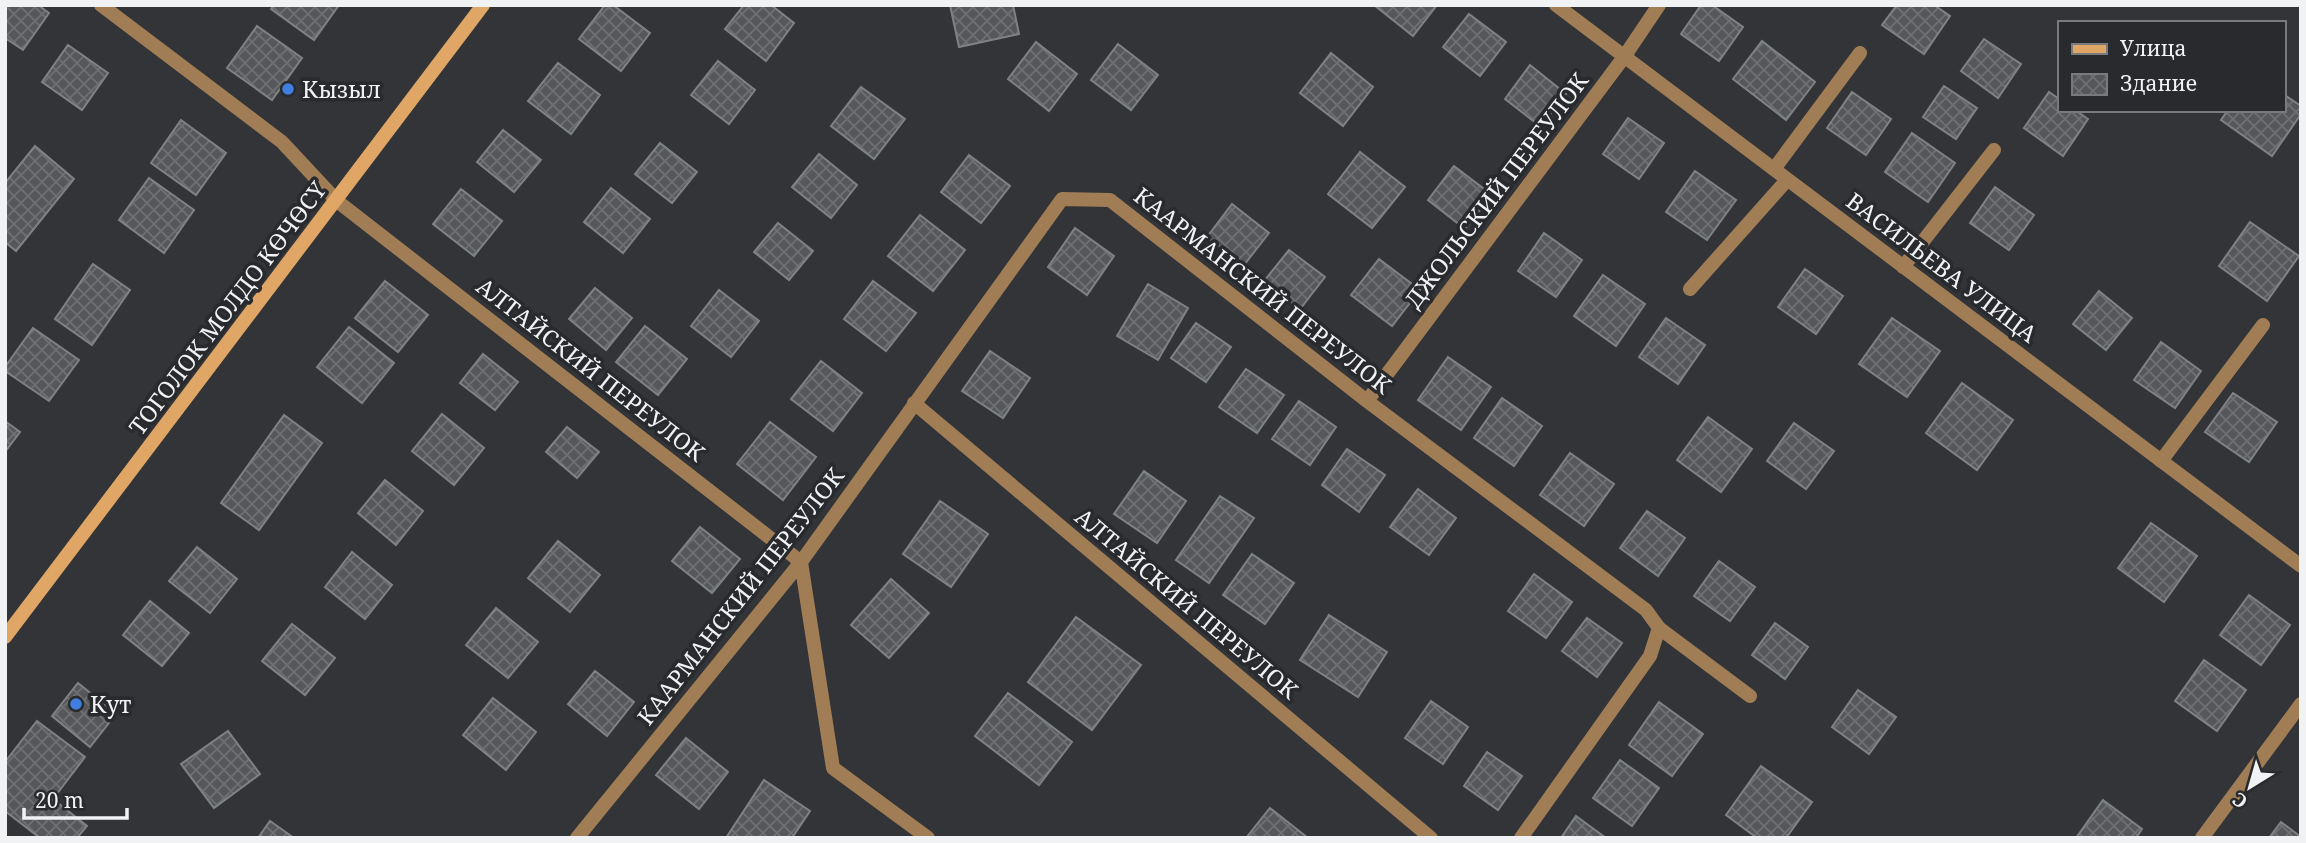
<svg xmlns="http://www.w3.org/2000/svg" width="2306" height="843" font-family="'Noto Serif',serif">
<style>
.building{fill:url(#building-cross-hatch);stroke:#7f8285;stroke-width:2}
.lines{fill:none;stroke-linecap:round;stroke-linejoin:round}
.lane{stroke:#a17d56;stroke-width:14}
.street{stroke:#a17d56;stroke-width:14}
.secondary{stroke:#e0a665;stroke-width:14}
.shop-dot{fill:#3f7fe0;stroke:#282a2d;stroke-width:2.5}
.labels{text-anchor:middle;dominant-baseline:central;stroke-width:7;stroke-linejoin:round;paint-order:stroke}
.poi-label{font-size:23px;fill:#f1f2f4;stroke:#282a2d;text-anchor:start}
.street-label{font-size:23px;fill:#f1f2f4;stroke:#282a2d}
</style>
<defs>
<pattern id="building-cross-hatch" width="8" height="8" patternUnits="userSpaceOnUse" patternTransform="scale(1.75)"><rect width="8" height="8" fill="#55575a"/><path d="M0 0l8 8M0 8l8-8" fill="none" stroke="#6e7072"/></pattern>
</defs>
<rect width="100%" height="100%" fill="#323437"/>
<path class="building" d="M5 5H38L49 13 23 50 5 38Z
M274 5H339L314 40 271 9Z
M605 5H613L650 33 621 71 579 39Z
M744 5H771L794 23 766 61 725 29Z
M950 5H1013L1019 34 959 47Z
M1374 5H1437L1413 36Z
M1701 5H1712L1743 27 1719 61 1681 34Z
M1897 5H1934L1950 16 1924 54 1882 25Z
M1469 14 1506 42 1480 76 1443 47Z
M257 26 302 58 272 100 227 68Z
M1984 39 2021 64 1998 98 1961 71Z
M1762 41 1815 82 1786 120 1733 79Z
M1036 42 1077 74 1049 111 1008 79Z
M1118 44 1158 75 1131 110 1091 80Z
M68 45 108 73 82 110 42 82Z
M1331 53 1373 87 1343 126 1300 93Z
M718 61 755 90 729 124 691 95Z
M558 63 600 95 571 134 528 101Z
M1530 65 1566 94 1541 127 1505 99Z
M1944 86 1977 108 1956 139 1923 117Z
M861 87 905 119 874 159 831 126Z
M1852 92 1891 119 1866 155 1827 128Z
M2049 92 2059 99V110H2075L2088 119 2063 156 2024 128Z
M2283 94 2301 106V114L2272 156 2221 120 2228 110H2283Z
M1628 118 1664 143 1639 179 1603 154Z
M181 120 226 153 196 195 151 163Z
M503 130 541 160 514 192 477 162Z
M1912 133 1955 163 1928 202 1885 172Z
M660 143 697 172 672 203 635 174Z
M35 146 74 179 16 251 5 242V183Z
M1360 152 1405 187 1372 228 1328 194Z
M819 154 857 185 831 218 792 187Z
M969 155 1010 186 981 223 941 192Z
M1454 166 1492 195 1465 229 1428 200Z
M1695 171 1736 200 1707 240 1666 212Z
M149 178 194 210 164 253 119 220Z
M1995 187 2034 215 2009 250 1970 223Z
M611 188 650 219 623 253 584 222Z
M461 189 502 221 474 256 433 224Z
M1232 204 1269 233 1244 265 1207 237Z
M920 215 965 250 933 291 888 256Z
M2250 222 2299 256 2267 301 2219 266Z
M778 223 813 251 789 280 754 252Z
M1075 228 1114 256 1087 295 1048 267Z
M1544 233 1582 260 1556 297 1518 271Z
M1289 250 1325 277 1300 309 1264 281Z
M1379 259 1420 290 1392 326 1351 295Z
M93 264 130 290 92 345 55 319Z
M1805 269 1843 296 1816 334 1778 307Z
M1603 275 1645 304 1616 346 1574 316Z
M385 281 428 315 398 352 355 318Z
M873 281 916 313 886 351 844 319Z
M1148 284 1188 308 1158 360 1117 336Z
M595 288 632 318 606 350 569 319Z
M719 290 759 321 731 357 691 326Z
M2099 291 2132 318 2106 350 2073 324Z
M1666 318 1705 345 1678 384 1639 357Z
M1892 318 1940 351 1907 397 1859 364Z
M1196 323 1231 347 1206 382 1171 358Z
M645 326 687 359 658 395 616 362Z
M349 327 394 363 362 403 317 367Z
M33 328 79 360 49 401 5 371V367Z
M2161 342 2201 371 2175 408 2134 380Z
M990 351 1030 378 1003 418 962 391Z
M483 354 518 382 495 410 460 383Z
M1448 357 1491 387 1461 430 1418 400Z
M821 361 862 393 833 431 791 399Z
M1246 369 1284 395 1257 433 1219 407Z
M1962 383 2013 420 1977 470 1926 433Z
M2233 393 2277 422 2249 462 2205 432Z
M1502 398 1542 426 1514 466 1474 438Z
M1299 401 1336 427 1310 465 1272 439Z
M442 414 484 448 454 485 412 451Z
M284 415 322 443 259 530 221 503Z
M1708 417 1752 449 1721 492 1677 460Z
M5 421 20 432 5 452Z
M770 422 816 457 783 500 737 464Z
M1794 423 1834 451 1806 489 1767 461Z
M567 427 599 452 577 478 546 452Z
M1347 449 1385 475 1359 512 1322 485Z
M1570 453 1614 484 1584 526 1540 495Z
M1144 471 1186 501 1157 543 1114 514Z
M385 480 423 511 396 545 358 513Z
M1418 489 1456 518 1429 555 1390 527Z
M1220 496 1254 518 1209 583 1176 560Z
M940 501 988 534 951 587 903 554Z
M1647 511 1685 538 1658 576 1620 548Z
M2151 523 2197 556 2164 602 2118 568Z
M700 527 740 559 712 593 672 561Z
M558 541 600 575 570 612 528 578Z
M197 547 237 579 210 613 169 581Z
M352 552 392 585 365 619 325 587Z
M1252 554 1294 583 1265 624 1223 595Z
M1719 561 1755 587 1730 621 1694 596Z
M1534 574 1572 602 1546 638 1508 611Z
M891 579 929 613 889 658 851 625Z
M2249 595 2290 625 2261 665 2220 635Z
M150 601 189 633 162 666 123 635Z
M496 608 538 642 508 678 466 645Z
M1329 615 1387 652 1358 697 1300 660Z
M1076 617 1141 665 1092 730 1028 682Z
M1587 618 1622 643 1597 677 1562 651Z
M1775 623 1808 647 1785 679 1752 655Z
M292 624 335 658 305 695 262 661Z
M2204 660 2246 690 2217 731 2175 701Z
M595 671 634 702 607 736 568 704Z
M78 683 116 714 90 747 52 716Z
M1858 690 1896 717 1869 754 1832 727Z
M1008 693 1072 742 1039 785 975 736Z
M493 698 536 732 506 770 463 735Z
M1431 701 1468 727 1443 764 1405 738Z
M1659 702 1703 734 1672 776 1629 745Z
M37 721 85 757 53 799 87 826 77 838H40L5 811V762Z
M228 731 260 774 214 808 181 764Z
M686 738 728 772 699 809 656 775Z
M1487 752 1522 776 1498 810 1464 786Z
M1620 760 1659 788 1632 826 1593 798Z
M1761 766 1812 802 1786 838H1757L1726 815Z
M764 780 810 811 792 838H726Z
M2103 800 2142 829 2136 838H2076Z
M1270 808 1308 838H1246Z
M1576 816 1606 838H1561Z
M270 821 294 838H258Z
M2281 822 2301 837V838H2269Z"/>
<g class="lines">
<path class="lane" d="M1774 169 1860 53
M1903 267 1994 150
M1690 289 1787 180
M2161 461 2263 325
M1659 628 1750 696"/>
<path class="street" d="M101 5 282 142 337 201 801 562 833 768 928 838
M1556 5 2301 566
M1367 401 1624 57 1659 5
M914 403 1431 838
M577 838 801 562 1062 199 1110 200 1367 401 1646 610 1659 628 1650 656 1521 838
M2202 838 2301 704"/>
<path class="secondary" d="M5 637 483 5"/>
</g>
<g class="shop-dot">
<circle cx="288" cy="89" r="7"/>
<circle cx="76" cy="704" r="7"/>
</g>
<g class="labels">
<g class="poi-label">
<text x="302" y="89">Кызыл</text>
<text x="90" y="704">Кут</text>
</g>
<g class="street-label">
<text transform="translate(1496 190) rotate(-53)">ДЖОЛЬСКИЙ ПЕРЕУЛОК</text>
<text transform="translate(1942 267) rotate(37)">ВАСИЛЬЕВА УЛИЦА</text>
<text transform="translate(1263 290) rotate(38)">КААРМАНСКИЙ ПЕРЕУЛОК</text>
<text transform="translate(227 308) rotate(-53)">ТОГОЛОК МОЛДО КӨЧӨСҮ</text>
<text transform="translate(591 369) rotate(38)">АЛТАЙСКИЙ ПЕРЕУЛОК</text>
<text transform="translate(740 596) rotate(-52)">КААРМАНСКИЙ ПЕРЕУЛОК</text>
<text transform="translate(1187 603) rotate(40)">АЛТАЙСКИЙ ПЕРЕУЛОК</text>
</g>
</g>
<rect width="2306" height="843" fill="none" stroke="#f1f2f4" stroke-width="14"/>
<rect x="2058" y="21" width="228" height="91" fill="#282a2d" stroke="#787a7d" stroke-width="2"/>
<rect x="2072" y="44" width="35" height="10" fill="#e0a665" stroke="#787a7d" stroke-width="2"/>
<text x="2120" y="56" font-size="21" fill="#f1f2f4">Улица</text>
<rect x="2072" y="74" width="35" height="21" fill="url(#building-cross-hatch)" stroke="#787a7d" stroke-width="2"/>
<text x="2120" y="91" font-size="21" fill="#f1f2f4">Здание</text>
<g transform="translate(2250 787) rotate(217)" stroke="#282a2d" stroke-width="5" paint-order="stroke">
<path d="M0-5L12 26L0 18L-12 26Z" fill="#f1f2f4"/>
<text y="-10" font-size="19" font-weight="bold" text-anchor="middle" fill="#f1f2f4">С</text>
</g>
<path d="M24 808v10h103v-10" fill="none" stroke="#f1f2f4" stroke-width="3.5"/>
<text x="35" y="808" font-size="21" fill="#f1f2f4" stroke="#282a2d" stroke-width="5" paint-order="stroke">20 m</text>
</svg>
